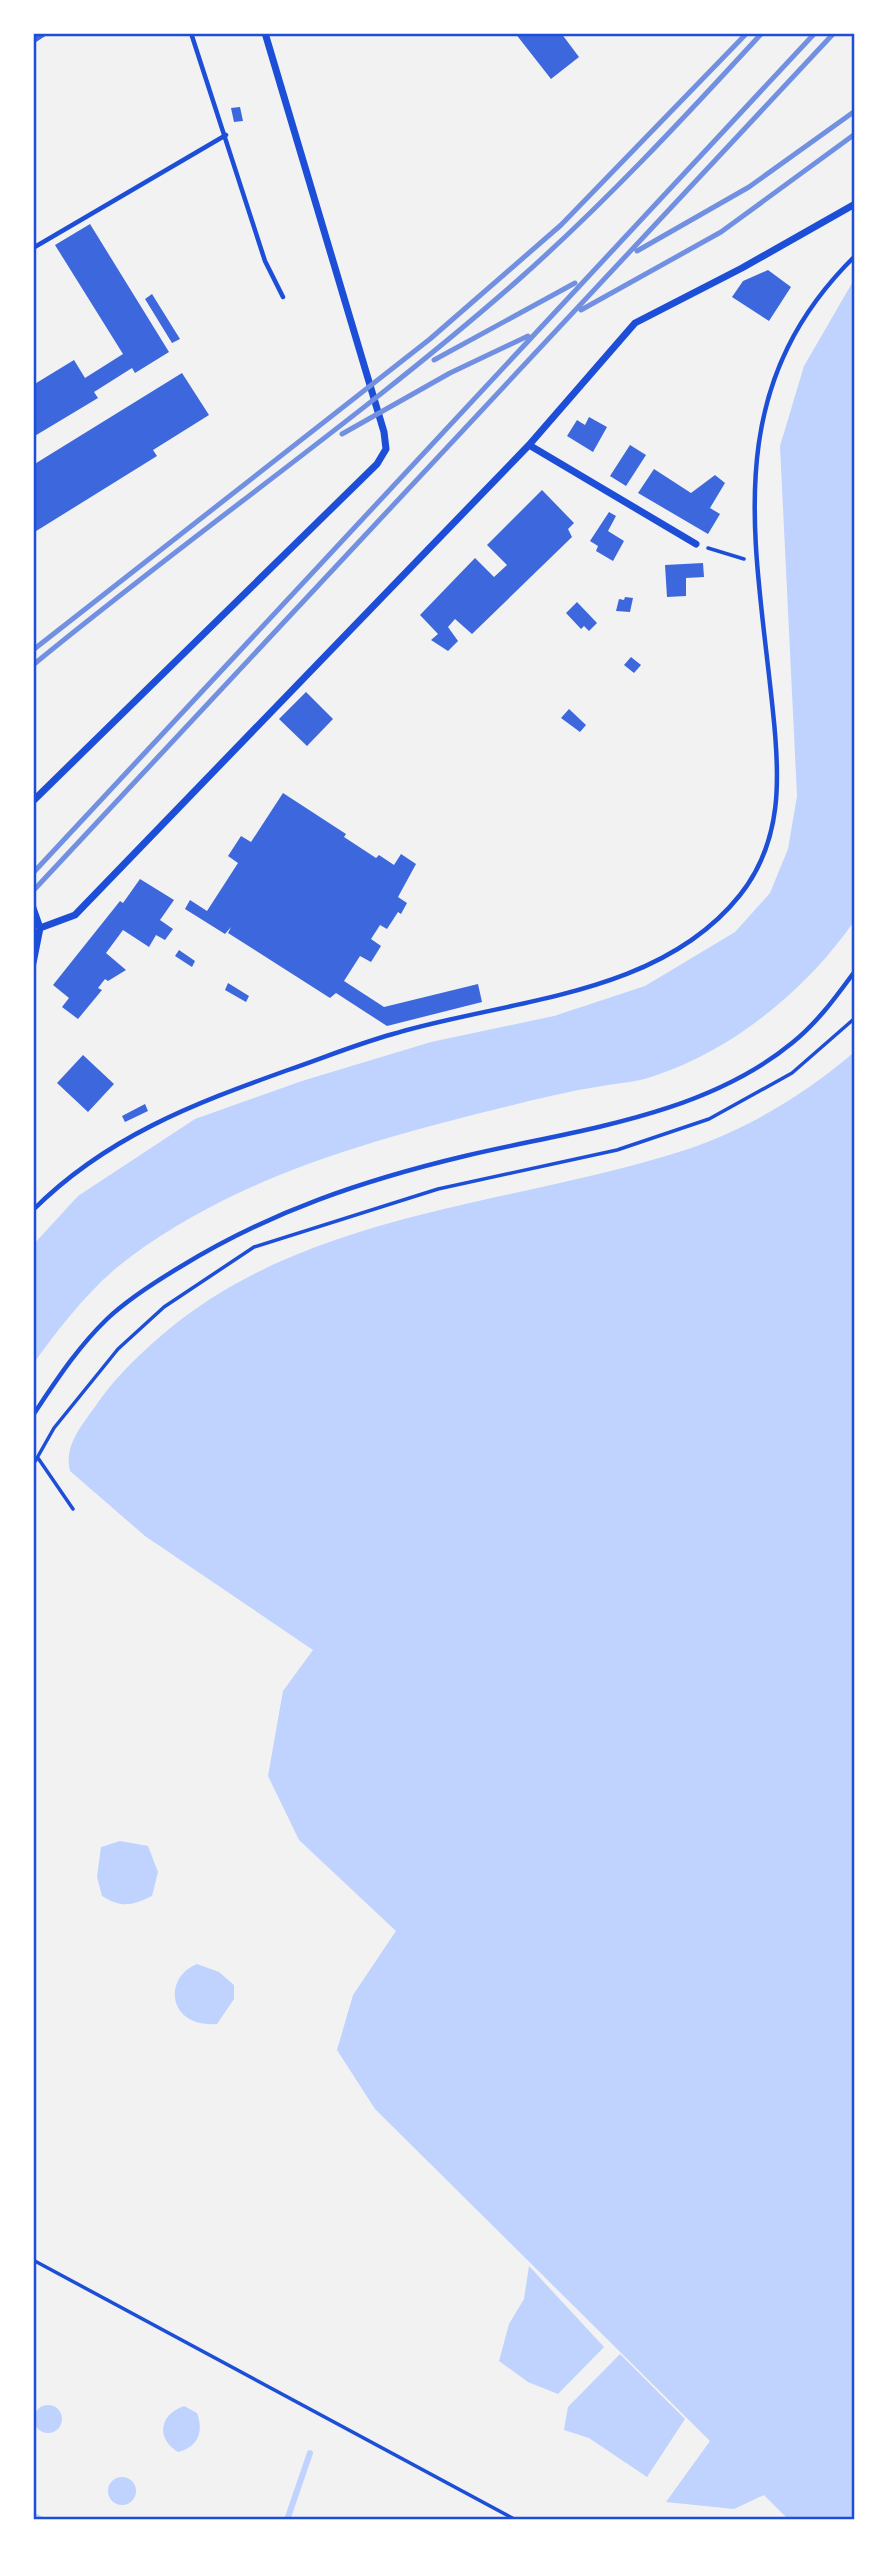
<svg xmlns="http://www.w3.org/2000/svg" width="888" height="2553" font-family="'PT Sans',sans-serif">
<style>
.water{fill:#bfd3fe}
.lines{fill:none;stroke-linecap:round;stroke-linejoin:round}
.stream{stroke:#bfd3fe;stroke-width:6}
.building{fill:#3d67dc}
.path{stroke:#1d4ed8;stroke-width:3.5}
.service{stroke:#1d4ed8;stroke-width:4.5}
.minor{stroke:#1d4ed8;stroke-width:7}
.rail{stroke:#7290e2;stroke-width:5}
.neatline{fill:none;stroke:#1d4ed8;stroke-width:2.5}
</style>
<rect width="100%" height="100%" fill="#f2f2f2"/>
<path class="water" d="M855 278V920C808 988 734 1050 654 1076 638 1082 619 1083 602 1086 570 1091 540 1098 509 1106 375 1139 240 1175 129 1258 93 1284 59 1328 33 1364V1245L78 1196 195 1119 302 1081 431 1042 554 1016 645 986 735 932 770 893 788 849 797 796 780 446 804 366Z
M852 1054 855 1056V2520H789L764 2495 734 2509 666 2502 710 2441 375 2109 337 2050 353 1995 396 1931 299 1840 268 1776 283 1691 313 1650 145 1536 70 1471C63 1444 85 1422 99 1401 118 1374 144 1350 169 1329 314 1211 507 1206 679 1152 743 1132 801 1097 852 1054Z
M120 1841 148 1846 158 1872 152 1896C131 1906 122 1908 102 1896L97 1877 101 1847Z
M197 1964 219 1972 234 1985V1999L217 2024C168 2028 162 1978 197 1964Z
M529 2266 604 2347 558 2394 528 2382 499 2361 509 2324 524 2299Z
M620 2354 685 2419 647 2477 589 2438 564 2430 568 2407Z
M34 2419a14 14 0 1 1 28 0a14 14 0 1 1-28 0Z
M184 2406 197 2413C204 2432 198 2447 178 2452 155 2438 160 2414 184 2406Z
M108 2491a14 14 0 1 1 28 0a14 14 0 1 1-28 0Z"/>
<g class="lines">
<path class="stream" d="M33 2515 42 2520
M287 2520 310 2453"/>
</g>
<path class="building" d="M33 33H50L33 44Z
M515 33H561L579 57 551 79Z
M240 107 243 121 234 122 231 108Z
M90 224 169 352 135 373 132 368 94 392 98 398 33 437V385L74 360 85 378 123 354 55 245Z
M768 270 791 287 769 321 732 297 743 281Z
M152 294 180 339 172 343 145 299Z
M182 373 209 415 153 450 157 456 33 533V465Z
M589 417 607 427 593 452 567 436 577 420 585 425Z
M630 445 646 455 626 486 610 476Z
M654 469 691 493 715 475 725 483 710 508 720 514 708 534 638 493Z
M542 490 574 523 568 529 572 537 472 634 455 619 448 627 458 641 448 651 431 640 438 634 420 615 475 558 494 577 507 565 487 545Z
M609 512 616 516 608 531 624 541 613 561 596 551 598 546 590 541Z
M703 563 704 577 686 578V596L667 597 665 565Z
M625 597 633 598 630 612 616 611 619 599 624 600Z
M577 602 597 623 589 631 584 626 581 629 566 613Z
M631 657 641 665 634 673 624 665Z
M306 692 333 719 307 746 279 719Z
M569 709 586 725 580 732 561 718Z
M283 793 346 834 344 837 376 858 379 855 394 865 401 854 416 864 398 897 407 903 401 914 398 912 387 929 380 925 371 939 381 946 371 962 360 956 344 981 384 1007 478 984 482 1002 387 1026 336 993 330 998 228 933 231 927 225 934 185 909 190 900 207 911 238 863 228 856 241 836 251 842Z
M140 879 174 900 160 920 173 929 165 940 156 935 149 947 123 930 106 953 126 970 108 981 105 979 98 988 102 990 78 1019 62 1007 69 998 53 985 120 901 123 903Z
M179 950 195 961 192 967 175 956Z
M228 983 249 996 246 1002 225 990Z
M83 1055 114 1084 88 1112 57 1083Z
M145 1104 148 1111 125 1122 122 1116Z"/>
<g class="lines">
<path class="path" d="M708 548 744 559
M38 1458 73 1509
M33 1465 54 1428 118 1349 164 1307 254 1247 438 1189 617 1150 709 1119 792 1073 855 1018
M33 2260 516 2520"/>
<path class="service" d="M191 33 265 261 283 297
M33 248 226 135
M33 1210C106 1137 193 1104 288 1070 323 1058 357 1044 393 1034 509 999 659 997 740 895 783 841 780 777 773 712 756 542 717 392 855 256
M33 1415C56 1381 77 1348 107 1319 128 1299 155 1282 180 1267 269 1212 364 1180 465 1156 574 1130 702 1117 792 1043 817 1023 836 997 855 971"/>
<path class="minor" d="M529 445 696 544
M33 801 377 464 386 449 384 432 265 33
M33 908 40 928 33 963
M40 928 75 915 529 445 635 323 742 268 855 204"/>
<path class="rail" d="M637 251 749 187 855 111
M581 310 721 232 855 134
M434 360 575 283
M342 434 450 373 528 336
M33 650 430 339 561 225 747 33
M33 665C192 534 362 417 517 281 604 204 683 119 762 33
M33 873 815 33
M33 891 834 33"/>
</g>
<rect width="888" height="2553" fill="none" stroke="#ffffff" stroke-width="70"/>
<rect x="35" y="35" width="818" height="2483" class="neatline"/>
</svg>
